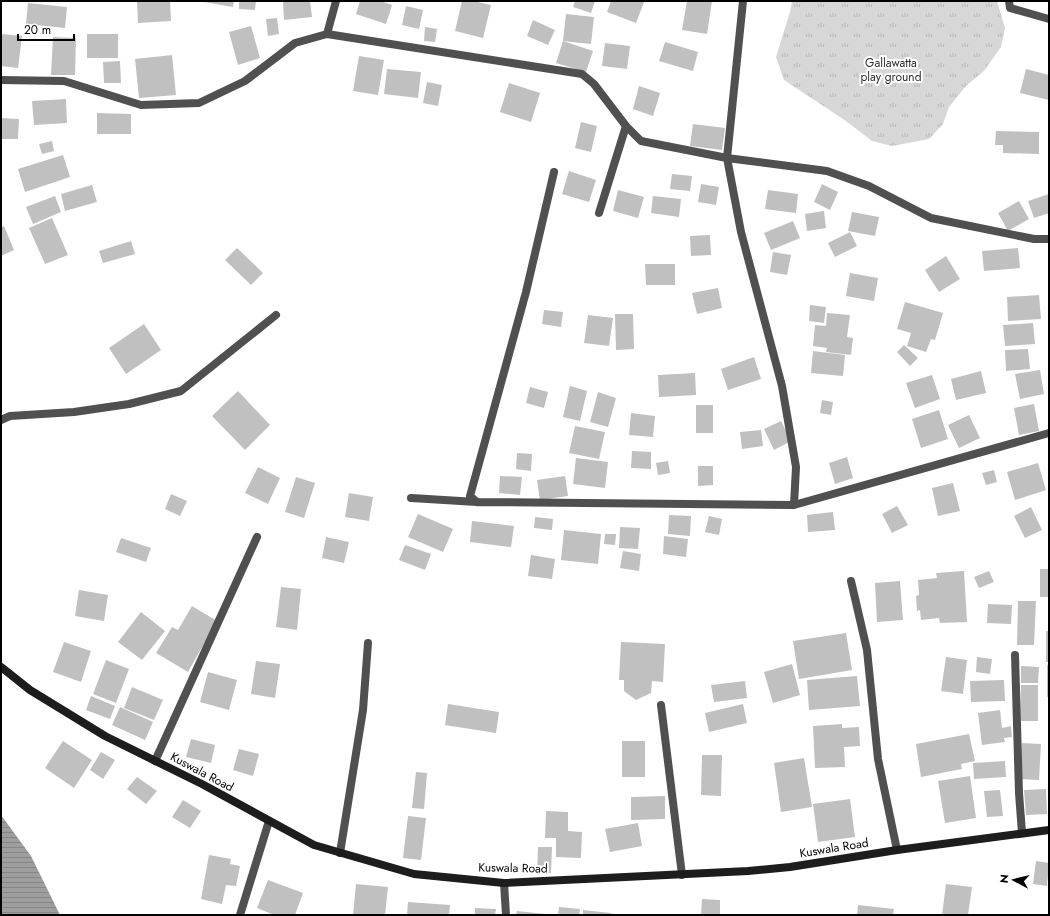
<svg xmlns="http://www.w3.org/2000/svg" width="1050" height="916" font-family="Jost,sans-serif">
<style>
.park{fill:url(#park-tufts)}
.water{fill:url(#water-rules)}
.building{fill:#c0c0c0}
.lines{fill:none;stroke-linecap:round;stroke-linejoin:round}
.street{stroke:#505050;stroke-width:8}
.secondary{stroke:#1d1d1d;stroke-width:8}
.labels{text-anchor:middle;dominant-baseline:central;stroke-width:4;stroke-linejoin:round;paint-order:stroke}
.park-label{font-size:12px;fill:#2e2e2e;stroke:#fff}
.street-label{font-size:12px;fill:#000;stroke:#fff}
</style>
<defs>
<pattern id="park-tufts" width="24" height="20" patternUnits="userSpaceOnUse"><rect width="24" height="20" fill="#d7d7d7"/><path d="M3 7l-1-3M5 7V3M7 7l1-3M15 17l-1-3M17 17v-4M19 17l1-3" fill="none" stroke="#b7b7b7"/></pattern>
<pattern id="water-rules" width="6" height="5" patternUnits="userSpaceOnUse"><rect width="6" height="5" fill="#9e9e9e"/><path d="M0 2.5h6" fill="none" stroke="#868686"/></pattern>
</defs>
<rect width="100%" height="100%" fill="#fff"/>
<path class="park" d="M792 1H997L1005 28 1001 47 984 71 966 86 949 107 943 124 929 139 892 146 872 141 846 121 784 80 776 57 790 12Z"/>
<path class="water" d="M1 815 31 856 60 915H1Z"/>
<path class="building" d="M137 1H170L171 21 138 23Z
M198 1H234L233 7Z
M239 1H256L255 10 239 9Z
M283 1H310L312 17 284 20Z
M360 1H380L392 5 386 24 356 14Z
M462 1H473L491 5 483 38 455 31Z
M575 1H595L591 13 573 7Z
M611 1H641L644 2 636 23 607 12Z
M687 1H712L707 34 682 30Z
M28 3 67 7 65 28 26 24Z
M406 6 423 10 419 29 402 25Z
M566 14 594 17 591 44 563 41 593 51 586 72 556 63 563 41Z
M277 18 279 34 268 36 266 19Z
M533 20 555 30 548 45 527 36Z
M251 26 260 58 238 65 229 32Z
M425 27 437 29 435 42 424 41Z
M1 34 22 36 18 68 1 66Z
M87 34H118V58H87Z
M53 37 76 38 75 75H51Z
M665 42 698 52 693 71 659 61Z
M605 43 630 46 627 69 602 66Z
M172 55 176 95 139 98 135 59Z
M359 56 384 60 378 95 353 91Z
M120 61 121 83H104L103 62Z
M387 69 421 72 418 98 384 94Z
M1026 69 1049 75V100L1020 93Z
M427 82 442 85 438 106 423 103Z
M509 83 540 93 531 122 500 112Z
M639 86 660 93 653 116 633 109Z
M66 99 67 123 34 125 32 101Z
M97 113 131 114V134H97Z
M1 118 19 119 18 139H1Z
M581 122 597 126 591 152 575 148Z
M693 124 725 128 722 150 690 146Z
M996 131 1039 132V154L1003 153V145H995Z
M52 141 54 151 42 154 39 144Z
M63 155 70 177 25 192 18 169Z
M569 171 596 180 589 202 562 194Z
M672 174 692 176 690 191 670 189Z
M701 184 719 187 716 205 698 202Z
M822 184 838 192 830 210 814 202Z
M92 185 97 202 65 211 61 194Z
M618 190 644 197 638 218 613 211Z
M768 190 798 194 796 213 765 209Z
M1049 194V213L1034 218 1028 201Z
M55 196 61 212 33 224 26 207Z
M653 196 681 199 679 217 651 213Z
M1019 201 1029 219 1008 231 998 213Z
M824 211 826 228 807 231 805 214Z
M852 212 879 217 875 236 848 231Z
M52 218 68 255 45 264 29 228Z
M793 221 800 238 771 250 764 233Z
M4 226 14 250 1 256V228Z
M850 232 857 246 835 257 828 243Z
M710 235 711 255 691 256 690 236Z
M131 241 135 254 103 263 99 251Z
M237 248 263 273 251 285 225 260Z
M1018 248 1020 268 984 271 982 251Z
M773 252 791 255 787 275 770 272Z
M946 256 960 279 939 292 925 270Z
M645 264H675V285H646Z
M850 273 878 278 874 301 846 296Z
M718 288 722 308 697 314 692 293Z
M1039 295 1041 319 1008 321 1007 297Z
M905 302 943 313 935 340 931 339 926 352 907 346 911 333 897 329Z
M810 305 826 307 824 323 809 321Z
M544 310 563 312 561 327 542 324Z
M827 313 850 315 847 337 853 338 851 355 826 352 827 348 813 346 815 325 826 326Z
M615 314H633L634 349 616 350Z
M588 315 613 318 609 346 584 343Z
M1033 323 1035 344 1005 346 1003 325Z
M144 324 161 350 126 374 109 348Z
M904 345 918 358 910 366 897 352Z
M1028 349 1030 369 1006 371 1005 350Z
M813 351 845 355 843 376 811 373Z
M754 357 761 379 728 390 721 369Z
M1040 370 1044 394 1020 399 1015 374Z
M981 371 986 393 956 400 951 379Z
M695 373 696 395 659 397 658 375Z
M932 375 940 399 915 408 906 383Z
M570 386 587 391 580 421 563 417Z
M530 387 548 392 544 408 526 403Z
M238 391 270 425 245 450 212 416Z
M598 392 616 398 608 427 590 422Z
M822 400 833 402 831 415 820 413Z
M1034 404 1039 431 1019 435 1014 408Z
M696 405H713V433H696Z
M939 410 948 439 921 448 912 419Z
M631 413 655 416 653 437 629 435Z
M969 415 980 438 959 448 948 425Z
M781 421 791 441 774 450 764 429Z
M575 426 605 432 599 459 569 453Z
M761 430 763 446 742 449 740 432Z
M632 451 651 452V469L631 468Z
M517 453 532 454 531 471 516 469Z
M847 457 853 478 835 484 829 463Z
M576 458 608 462 605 488 573 484Z
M668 461 670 473 658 475 656 463Z
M1038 463 1046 490 1015 500 1007 472Z
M698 466H713V485L698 486Z
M258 467 280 478 268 504 245 493Z
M994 470 997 482 986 485 982 473Z
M500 476 522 477 520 495 499 493Z
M565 476 568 496 540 500 537 480Z
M296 477 315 483 304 518 285 512Z
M953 483 960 511 938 516 932 488Z
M349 493 373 497 369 521 345 517Z
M171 494 187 501 180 516 165 509Z
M897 506 908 525 892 533 882 514Z
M1031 507 1042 530 1025 538 1014 516Z
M833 512 835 530 808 532 807 515Z
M418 514 453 529 443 552 408 537Z
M669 515 691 516 690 536 668 534Z
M709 516 722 519 719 535 705 532Z
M535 517 553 519 552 530 534 528Z
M472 521 514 526 511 547 470 542Z
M620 527 640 528 638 549 619 548Z
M564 530 601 534 598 564 561 560Z
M605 534H616L615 545 604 544Z
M664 536 688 539 686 557 663 554Z
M326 537 349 542 344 563 322 558Z
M121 538 151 548 146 562 116 552Z
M405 545 431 554 425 570 399 560Z
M623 551 641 554 639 571 620 568Z
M531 555 555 559 552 579 528 576Z
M1040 569H1049V597H1040Z
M964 571 967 622 940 623 939 618 921 620 920 610 917 611 916 596 919 595 918 580 937 578 936 573Z
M989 571 994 582 979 588 974 577Z
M900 581 903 620 877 622 875 583Z
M281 587 301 589 297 630 276 627Z
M79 590 108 595 104 621 75 616Z
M1018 601H1036L1034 645H1017Z
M988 604 1012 605 1011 624 987 623Z
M192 606 217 621 188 672 156 653 172 627 178 630Z
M141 612 165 631 142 660 118 642Z
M1046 631H1049V662H1046Z
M846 633 852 670 799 679 793 641Z
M64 642 91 651 81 682 53 672Z
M621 642 665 644 663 682 652 681 651 693 636 700 624 691V680H619Z
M946 657 967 660 963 694 941 691Z
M977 657 992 659 990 674 976 672Z
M106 660 129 669 116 703 93 694Z
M256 661 280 664 275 698 251 694Z
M792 664 800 695 773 703 764 672Z
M1047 665H1049V697H1047Z
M1021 666 1039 667 1038 683H1021Z
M208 672 237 680 229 710 200 702Z
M857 676 860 706 809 710 807 680Z
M1004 680 1005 701 971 702 970 681Z
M745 681 747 698 714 702 711 685Z
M1021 685H1038V721H1020Z
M132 687 163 700 154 720 124 708Z
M91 696 115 706 110 719 86 710Z
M448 704 499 712 496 733 445 725Z
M743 704 747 723 709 732 705 713Z
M120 707 153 722 145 740 112 725Z
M1000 710 1002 728 1011 726 1012 737 1004 738 1005 742 982 745 978 713Z
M842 724V728L859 727 860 746 844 747 845 767 815 768 813 726Z
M969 734 975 761 961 764 962 769 921 777 916 744Z
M191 739 215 745 211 763 186 757Z
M63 741 92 760 74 788 45 768Z
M622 741H645V777H622Z
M1022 743 1041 744 1039 780 1020 779Z
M239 749 259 754 253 776 233 770Z
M101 752 115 760 103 779 90 770Z
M702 755H722L721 796 701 795Z
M804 758 812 807 781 812 774 763Z
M1005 761 1006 777 974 779 973 763Z
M416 772 427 773 424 809 412 808Z
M970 776 976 818 945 823 938 781Z
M137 777 157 791 146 804 127 789Z
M1046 789 1047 814 1026 815 1024 790Z
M1000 790 1003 816 987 817 984 791Z
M665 796V819L631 820V797Z
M850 799 855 837 818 842 813 804Z
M183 800 201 811 190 828 172 817Z
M546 811 568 812V831L582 832 581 858 556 857V838H545Z
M408 816 426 818 421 860 403 858Z
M638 823 642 846 610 852 605 829Z
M538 847H552L551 873 537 872Z
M209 855 231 859 230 864 240 866 236 886 226 885 222 904 201 899Z
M1036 861 1049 863 1047 886 1033 884Z
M268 880 303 893 295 915H274L257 908Z
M356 884 388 887 385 915H353Z
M946 884 972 887 968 915H942Z
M702 899 720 900V915H701Z
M408 902 450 905 449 915H407Z
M858 905 894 909 893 915H857Z
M559 907 580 909 579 915H558Z
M475 908 496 909 495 915H475Z
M583 910 611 913V915H583Z
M517 911 546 914V915H516Z"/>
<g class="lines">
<path class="street" d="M743 1 727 158 741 232 782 386 796 467 794 505
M1009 1 1010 8 1049 19
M327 34 582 74 594 84 626 126 641 141 727 158 827 171 869 186 931 218 1034 239H1049
M1 80 64 81 141 105 199 103 245 81 295 43 327 34 336 1
M599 213 626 126
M1 420 10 416 74 412 129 404 181 391 276 315
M411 498 477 502 794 505 1049 433
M477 502 470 496 526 292 554 172
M851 581 867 650 878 759 897 850
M1015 655 1019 793 1022 833
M661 705 682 875
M155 761 257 537
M340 853 363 710 368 643
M504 883 506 915
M240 915 269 821"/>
<path class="secondary" d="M1 667 30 690 105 736 202 784 314 845 414 874 504 883 748 871 790 867 897 850 1049 830"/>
</g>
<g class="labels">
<g class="park-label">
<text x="891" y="63">Gallawatta<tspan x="891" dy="14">play ground</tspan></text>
</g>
<g class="street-label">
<text transform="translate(202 772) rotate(28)">Kuswala Road</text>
<text transform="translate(834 848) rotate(-9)">Kuswala Road</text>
<text transform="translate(513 868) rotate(1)">Kuswala Road</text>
</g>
</g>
<rect width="1050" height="916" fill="none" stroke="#000000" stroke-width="4"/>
<g transform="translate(1014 880) rotate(277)" stroke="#ffffff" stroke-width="3" paint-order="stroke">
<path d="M0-3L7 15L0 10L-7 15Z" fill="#000000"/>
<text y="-6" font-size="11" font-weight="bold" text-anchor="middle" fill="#000000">N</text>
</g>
<path d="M18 34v6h56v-6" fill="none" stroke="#000000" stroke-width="2"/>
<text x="24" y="34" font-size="12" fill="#000000" stroke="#ffffff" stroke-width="3" paint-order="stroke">20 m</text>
</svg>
